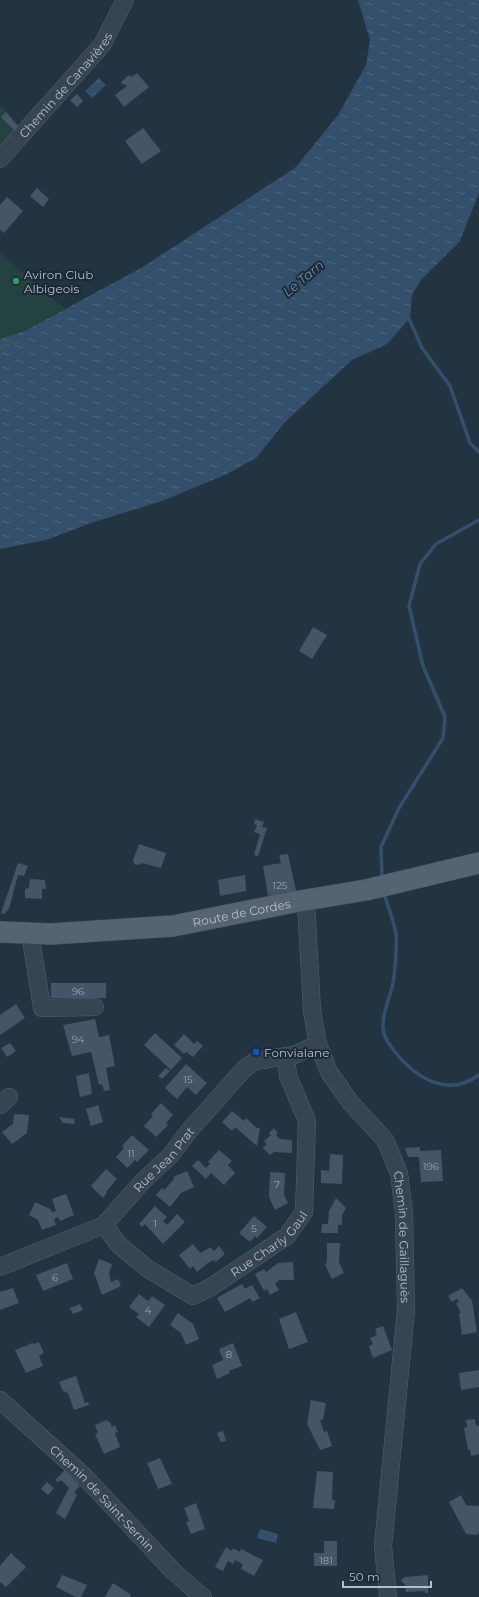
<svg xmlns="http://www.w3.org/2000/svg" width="479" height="1597" font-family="Montserrat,sans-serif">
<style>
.pitch{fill:#254243}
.water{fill:url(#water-ripples)}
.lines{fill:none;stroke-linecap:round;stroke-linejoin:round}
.stream{stroke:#344f6b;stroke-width:3.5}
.building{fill:#445567}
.minor-casing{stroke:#55626f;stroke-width:18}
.major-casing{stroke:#44505e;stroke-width:22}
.path{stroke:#435f60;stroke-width:2;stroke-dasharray:3 3;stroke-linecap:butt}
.minor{stroke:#374452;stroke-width:17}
.major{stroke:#556372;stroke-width:21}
.leisure-dot{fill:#2e9e5b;stroke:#1c2937;stroke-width:1.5}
.transit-dot{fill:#1a4fb4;stroke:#1c2937;stroke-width:1.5}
.labels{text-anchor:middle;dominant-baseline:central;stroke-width:4;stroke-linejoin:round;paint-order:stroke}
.number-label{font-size:10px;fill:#98a4b3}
.street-label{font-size:12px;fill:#b4bfcc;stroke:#1c2937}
.poi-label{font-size:12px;fill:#b4bfcc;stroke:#1c2937;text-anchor:start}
.water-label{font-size:13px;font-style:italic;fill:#7092b3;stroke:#1c2937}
</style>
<defs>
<pattern id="water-ripples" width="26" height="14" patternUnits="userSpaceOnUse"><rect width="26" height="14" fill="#344f6b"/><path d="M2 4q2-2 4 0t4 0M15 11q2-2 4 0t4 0" fill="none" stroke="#4f677f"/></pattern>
</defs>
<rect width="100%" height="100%" fill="#223342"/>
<path class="pitch" d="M0 105 21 128 0 150Z
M0 253 65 309 25 331 0 339Z"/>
<path class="water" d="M358 0H479V193L460 241 421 280 412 295 410 318 387 344 352 360 285 422 256 458 225 475 162 501 94 522 46 540 0 549V339L25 331 141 268 295 168 338 115 366 65 370 40Z
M99 78 106 85 92 98 85 91Z
M260 1529 278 1534 276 1543 257 1538Z"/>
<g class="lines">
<path class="stream" d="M407 314 422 348 450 386 470 443 479 452
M382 879 381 847 399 808 443 738 445 717 423 666 409 606 420 564 436 544 479 520
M384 893C388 907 394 921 396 934 397 947 395 971 393 983 390 998 382 1013 383 1028 383 1037 390 1045 395 1052 416 1078 447 1098 479 1075"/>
</g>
<path class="building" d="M137 73 149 87 124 107 115 95 127 86 125 84 123 85 121 82 129 75 131 77Z
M77 94 83 101 77 107 70 100Z
M6 112 18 126 14 130 1 117Z
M143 128 161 151 142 164 125 141Z
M37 188 49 199 43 207 30 196Z
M7 197 23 211 4 233 0 230V205Z
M313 627 327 635 312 659 299 651Z
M255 819 264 822 262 827 267 828 258 856 254 855 260 834 254 832 257 825 254 824Z
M139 844 166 853 161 868 142 863 139 865 134 864 133 860Z
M288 854 296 891 268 896 263 866 281 863 279 855Z
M18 863 28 866 24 876 18 875 9 909 4 914 1 913Z
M245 875 246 891 220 896 218 880Z
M30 879 45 880 46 889H42V899L25 898V889L29 888Z
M51 983H106V998H51Z
M16 1004 25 1018 0 1035V1015Z
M95 1019 99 1037 109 1035 115 1066 106 1068 110 1090 104 1091 102 1084 99 1085 91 1052 72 1056 63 1025Z
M155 1033 182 1058 171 1070 144 1045Z
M184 1034 194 1044 197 1041 203 1046 193 1057 186 1052 184 1054 174 1045Z
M10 1043 16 1051 7 1057 1 1048Z
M186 1064 207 1083 196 1095 187 1087 177 1099 165 1088Z
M166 1068 170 1071 162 1079 158 1076Z
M89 1073 92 1094 80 1097 76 1076Z
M161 1103 173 1115 166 1123 168 1125 156 1137 144 1126 153 1116 151 1114Z
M98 1105 103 1122 91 1126 86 1109Z
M232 1111 244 1121 246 1118 257 1128H260L257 1146 235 1127 232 1131 222 1122Z
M14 1114 29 1115 27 1133 12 1144 2 1132 13 1124Z
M59 1117 75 1119 74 1124 63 1123Z
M274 1128 278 1133 276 1135 280 1139 292 1140V1153L274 1152 270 1155 263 1148 267 1144 264 1141 271 1135 269 1133Z
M132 1135 149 1150 137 1162 135 1160 127 1168 116 1157 124 1148 122 1146Z
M420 1147V1151L441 1150 443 1181 421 1182 419 1157H408L405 1148Z
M219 1150 232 1161 228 1165 235 1173 224 1185 211 1173 206 1179 192 1166 198 1160 206 1168 210 1164 208 1162Z
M330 1154 343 1155 342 1184 321 1183V1170L329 1171Z
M106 1169 117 1179 106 1192 107 1193 103 1198 91 1186Z
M187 1171 194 1187 181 1193 170 1207 156 1195 162 1188 164 1190 174 1179 173 1177Z
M270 1172 285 1173 284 1195 288 1203 275 1210 269 1197Z
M66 1194 74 1215 60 1221 58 1217 54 1219 56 1225 42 1230 38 1220 29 1215 35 1202 50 1209 52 1212 56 1211 52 1199Z
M336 1198 346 1208 342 1215V1225H338V1233H321L322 1224H328L329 1211Z
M155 1206 167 1217 163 1221 167 1225 177 1214 185 1222 163 1244 145 1224 142 1227 139 1224Z
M254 1216 267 1227 257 1238 255 1236 250 1242 239 1233Z
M327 1243H340L339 1262 344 1273 332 1279 325 1265 327 1262Z
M193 1244 200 1253 211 1247 214 1251 219 1246 225 1254 216 1262 214 1260 208 1263 197 1272 193 1266 190 1269 179 1255Z
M99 1259 112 1264 109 1274 111 1282 118 1279 121 1286 102 1295 94 1273Z
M293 1262 294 1280H279L275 1284 279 1290 270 1295 267 1289 264 1291 255 1274 264 1269 266 1272 278 1263Z
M67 1263 73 1279 43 1291 36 1275Z
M242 1284 245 1289 252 1285 260 1298 252 1302 250 1298 225 1312 217 1298Z
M13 1288 19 1303 0 1310V1292Z
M462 1288 472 1301 477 1332 462 1335 459 1313H461L456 1303 459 1302 457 1299 452 1302 448 1296Z
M139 1294 148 1301 152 1296 165 1305 149 1327 136 1317 139 1314 129 1307Z
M80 1304 83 1310 73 1314 70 1308Z
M296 1312 308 1342 289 1349 279 1319Z
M178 1313 193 1324 199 1339 186 1345 181 1333 170 1325Z
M383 1326 392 1350 373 1358 369 1346 373 1344 370 1338 377 1335 375 1329Z
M39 1342 44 1353 39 1356 43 1366 26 1373 15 1350 33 1343 34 1344Z
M233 1343 242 1366 229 1371 230 1373 217 1379 212 1365 223 1360 219 1349Z
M479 1370V1387L461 1390 459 1373Z
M76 1376 85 1403 88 1402 89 1405 74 1410 68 1393 63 1391 59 1382Z
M311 1400 326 1403 323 1420H320L324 1432 327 1431 332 1446 320 1450 307 1424Z
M475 1419 476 1426 479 1425V1454L471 1456 470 1450H468L464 1428 467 1427 466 1420Z
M107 1420 108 1422H110L112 1427 115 1425 118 1432 115 1433 120 1447 104 1454 95 1434 98 1433 95 1425Z
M223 1431 226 1441 221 1442 217 1433Z
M160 1458 172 1484 158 1489 147 1463Z
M65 1470 80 1486 74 1492 77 1495 65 1519 56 1513 69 1488 61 1480 58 1482 55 1480Z
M317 1471 333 1472 332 1500H335L334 1509 313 1508Z
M47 1482 54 1488 48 1495 41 1489Z
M461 1495 466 1505 479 1506V1532L477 1535 466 1534 449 1502Z
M196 1503 205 1529 191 1534 186 1522 189 1521 184 1508Z
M324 1541H337V1566H314V1553H324Z
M226 1547 232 1551 233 1548 240 1552 241 1549 263 1560 254 1576 241 1569 243 1564 235 1560 233 1564 228 1561 223 1571 215 1567Z
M11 1553 26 1567 6 1587 0 1582V1566Z
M62 1575 87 1585 81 1597H76L56 1587Z
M428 1575V1593H425V1591L406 1592 405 1584 402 1582 401 1580 405 1577Z
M113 1583 130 1594 131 1597H105Z"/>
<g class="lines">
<g class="minor-casing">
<g id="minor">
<path id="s1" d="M0 159 102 45 125 0"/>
<path id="s2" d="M306 901 312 1011 318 1044 329 1072 350 1102 385 1140 399 1173 404 1213 406 1310 383 1546 388 1597"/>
<path d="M30 933 42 1008 95 1007"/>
<path d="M0 1105 9 1097"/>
<path id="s3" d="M104 1225 119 1245 148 1269 193 1296 211 1287 287 1236 304 1212 307 1121 288 1076 286 1056"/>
<path id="s4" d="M0 1267 104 1225 143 1181 171 1155 188 1132 244 1069 255 1061 294 1055 318 1044"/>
<path id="s5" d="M0 1400 83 1475 174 1572 203 1597"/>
</g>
</g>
<g class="major-casing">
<g id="major">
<path id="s6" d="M0 932 51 934 173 926 294 902 366 890 479 863"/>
</g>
</g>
<path class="path" d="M3 338 5 346
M1 348 20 342"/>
<use href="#minor" class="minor"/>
<use href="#major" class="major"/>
</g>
<circle class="leisure-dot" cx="16" cy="281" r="4"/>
<rect class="transit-dot" x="252" y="1048" width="8" height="8" rx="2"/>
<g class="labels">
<g class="number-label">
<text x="280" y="885">125</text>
<text x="78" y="991">96</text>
<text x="78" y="1039">94</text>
<text x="188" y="1079">15</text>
<text x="131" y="1153">11</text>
<text x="431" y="1166">196</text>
<text x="277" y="1184">7</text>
<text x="155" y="1223">1</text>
<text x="254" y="1228">5</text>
<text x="55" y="1277">6</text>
<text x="148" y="1310">4</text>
<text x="229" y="1354">8</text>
<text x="326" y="1560">181</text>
</g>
<g class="street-label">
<text stroke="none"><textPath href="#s1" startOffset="99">Chemin de Canavières</textPath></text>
<text stroke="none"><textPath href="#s6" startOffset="243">Route de Cordes</textPath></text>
<text stroke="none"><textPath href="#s4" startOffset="201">Rue Jean Prat</textPath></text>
<text stroke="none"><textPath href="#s2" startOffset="362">Chemin de Gaillaguès</textPath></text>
<text stroke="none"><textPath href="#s3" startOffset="208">Rue Charly Gaul</textPath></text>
<text stroke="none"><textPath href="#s5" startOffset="142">Chemin de Saint-Sernin</textPath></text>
</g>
<g class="poi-label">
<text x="24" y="274">Aviron Club<tspan x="24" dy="14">Albigeois</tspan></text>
<text x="264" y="1052">Fonvialane</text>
</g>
<g class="water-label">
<text transform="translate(303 278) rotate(-40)">Le Tarn</text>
</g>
</g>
<path d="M343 1581v6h88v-6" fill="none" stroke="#b4bfcc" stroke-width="2"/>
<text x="349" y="1581" font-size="12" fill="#b4bfcc" stroke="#1c2937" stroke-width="3" paint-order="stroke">50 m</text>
</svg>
